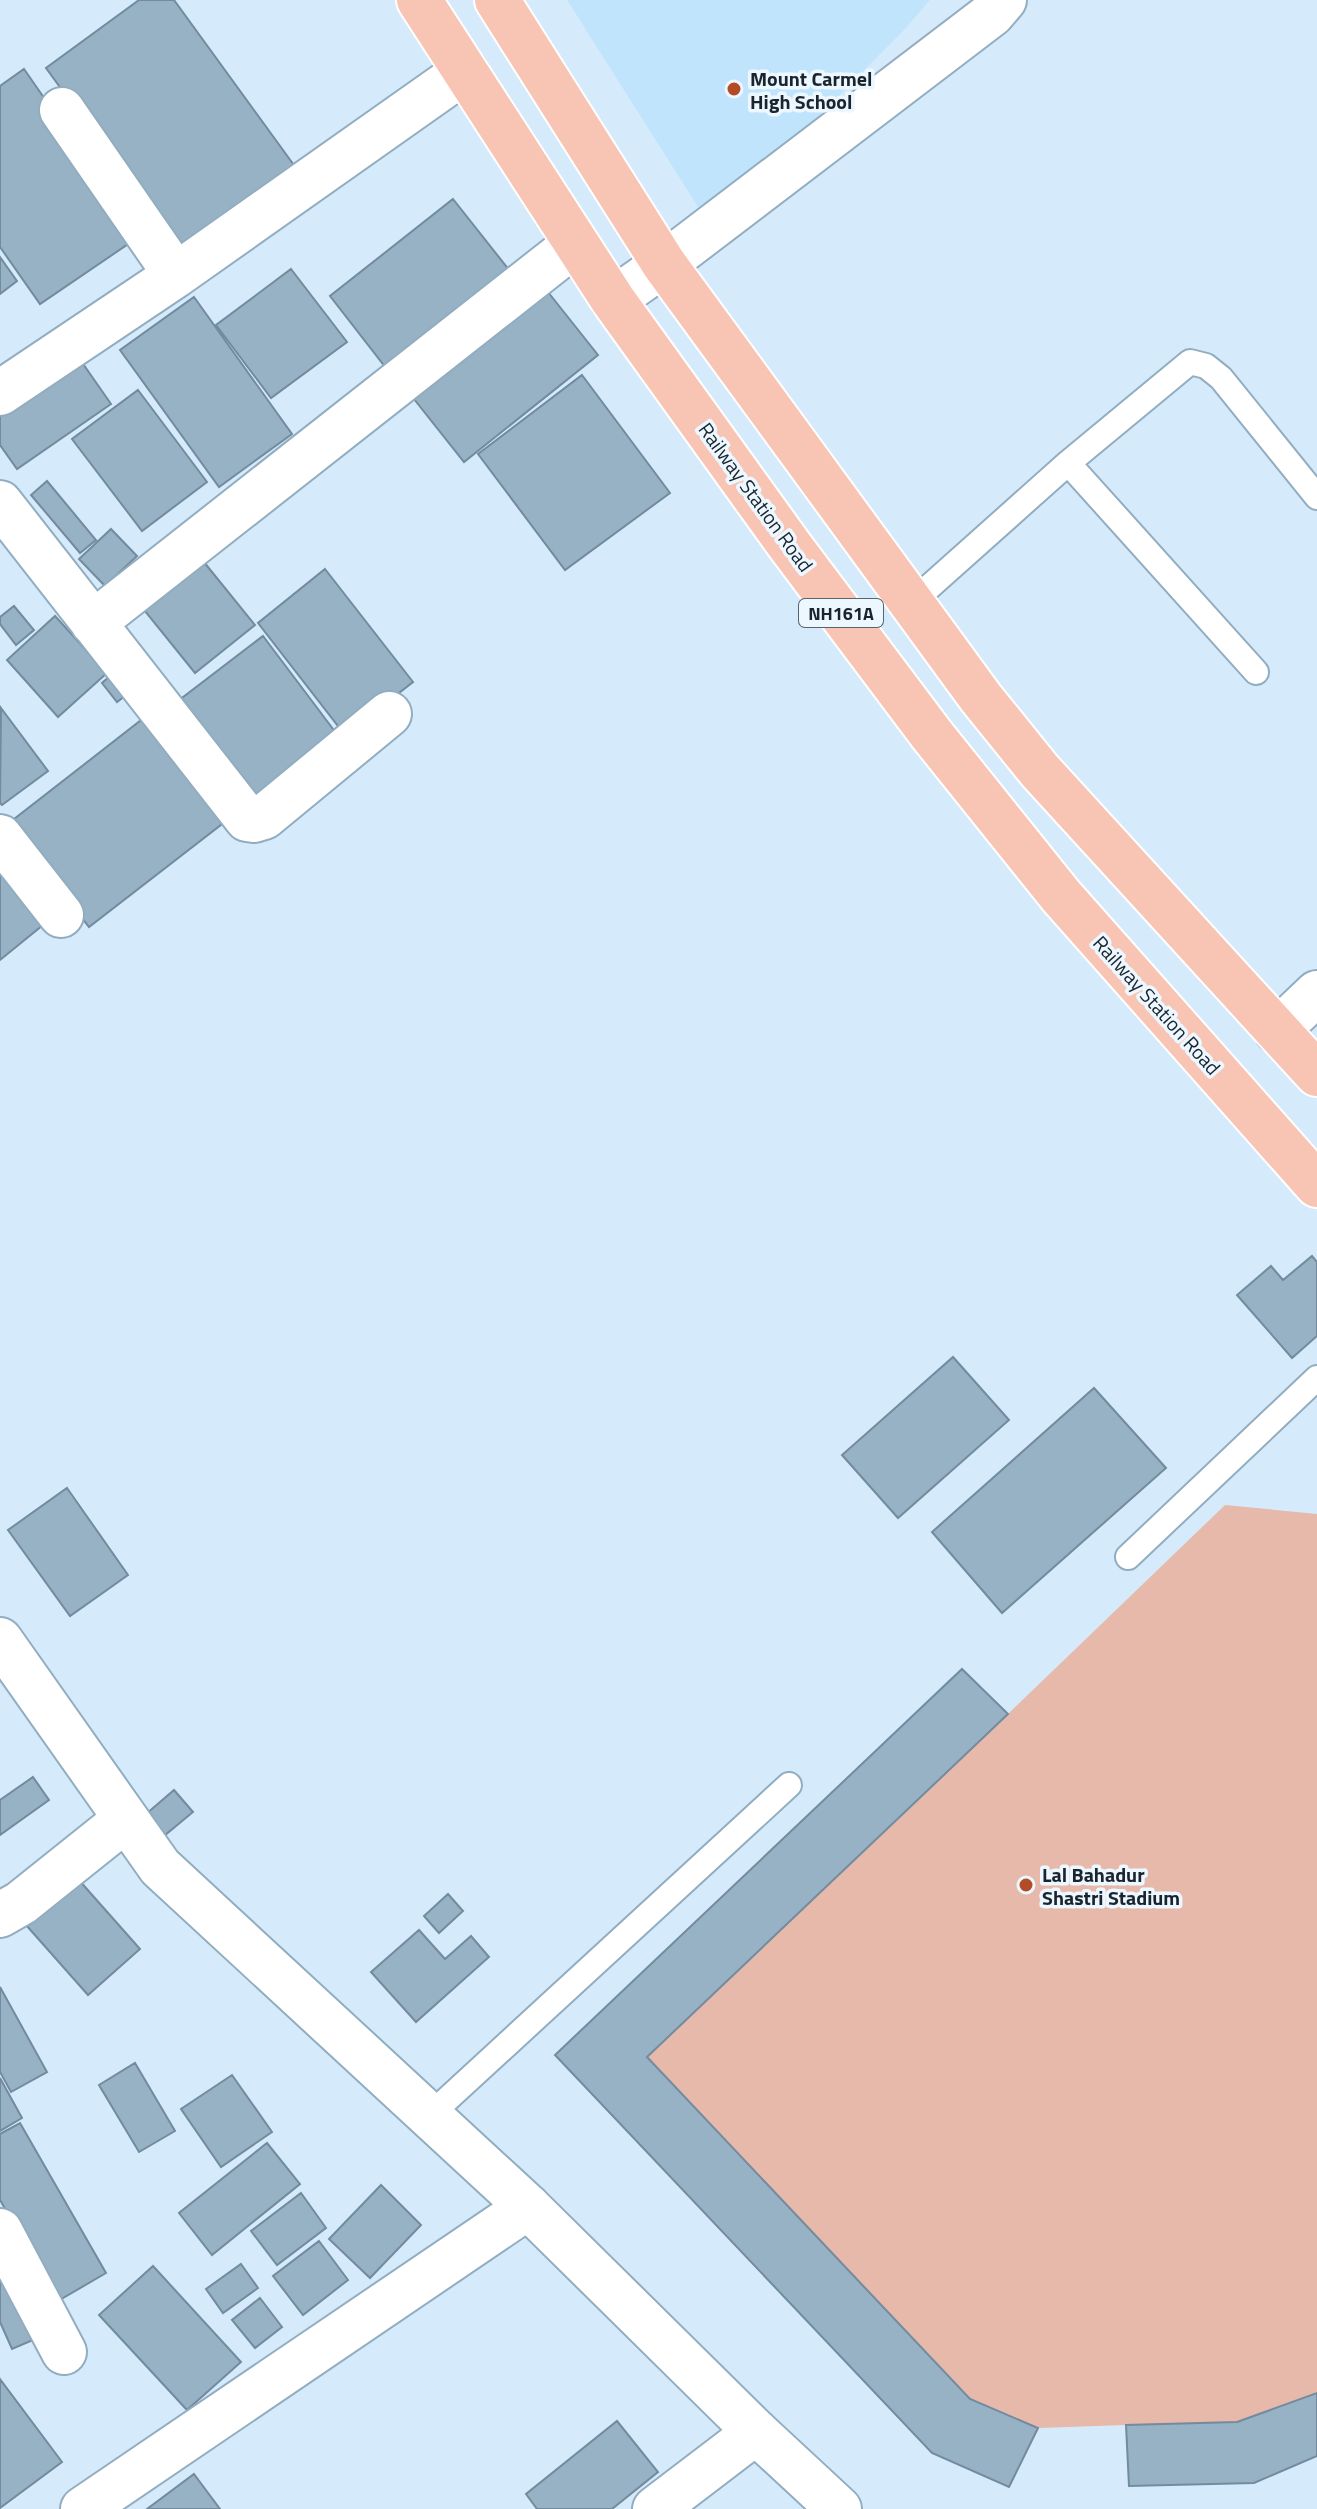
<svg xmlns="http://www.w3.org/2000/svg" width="1317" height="2509" font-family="'Titillium Web',sans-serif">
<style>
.built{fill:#c1e4fd}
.green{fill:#e6b9aa}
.building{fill:#97b1c5;stroke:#728b9e;stroke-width:2}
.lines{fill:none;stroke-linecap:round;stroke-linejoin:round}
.service-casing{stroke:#92adc0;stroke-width:28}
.minor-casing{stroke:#92adc0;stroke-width:48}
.tertiary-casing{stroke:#92adc0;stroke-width:48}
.trunk-casing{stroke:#fff;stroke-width:48}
.service{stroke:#fff;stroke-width:24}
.minor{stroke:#fff;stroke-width:44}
.tertiary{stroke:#fff;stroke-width:44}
.trunk{stroke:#f8c4b3;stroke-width:44}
.poi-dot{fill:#b24b26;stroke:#ecf7ff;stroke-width:3}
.labels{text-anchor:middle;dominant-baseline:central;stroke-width:7;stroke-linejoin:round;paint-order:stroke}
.shield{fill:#ecf7ff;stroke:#59636b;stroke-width:2}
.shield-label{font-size:18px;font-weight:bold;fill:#1a242c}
.poi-label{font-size:20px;font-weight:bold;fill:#1a242c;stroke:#ecf7ff;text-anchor:start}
.street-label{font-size:20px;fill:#1a242c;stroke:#ecf7ff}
</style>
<rect width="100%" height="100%" fill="#d5ebfc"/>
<path class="built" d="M567 0H930L906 28 710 226Z"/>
<path class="green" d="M1225 1505 1317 1514V2456L1254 2483 1129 2486 1126 2425 1039 2428 1009 2487 932 2453 555 2055 962 1669 1008 1714Z"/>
<path class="building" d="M139 0H174L304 179 188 263 46 68Z
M24 69 140 236 40 304 0 247V86Z
M453 199 517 280 393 377 330 296Z
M0 257 17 281 0 294Z
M291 269 347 342 271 398 216 325Z
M544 287 598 355 464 462 410 394Z
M194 297 292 434 219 487 120 350Z
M72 348 111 404 17 469 0 445V398Z
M582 375 670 493 565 570 478 454Z
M138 390 207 482 142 531 72 439Z
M47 481 96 540 80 553 31 495Z
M111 529 137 556 105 586 79 559Z
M195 551 255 625 195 673 136 600Z
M325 569 413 682 345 735 258 623Z
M14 606 34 630 16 645 0 624V617Z
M55 616 107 673 58 717 7 660Z
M263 636 339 737 254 801 178 701Z
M122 666 138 686 117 702 102 683Z
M1 708 48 771 2 805 0 803Z
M154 710 235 814 89 927 9 823Z
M0 848 54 916 0 960Z
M1312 1256 1317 1262V1336L1292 1358 1237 1295 1271 1266 1283 1280Z
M953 1357 1009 1420 898 1518 842 1455Z
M1094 1388 1166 1468 1002 1613 932 1532Z
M67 1488 128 1575 70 1616 8 1530Z
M962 1669 1008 1714 647 2057 970 2399 1038 2428 1009 2487 932 2453 555 2055Z
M33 1777 49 1800 0 1835V1800Z
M174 1790 193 1812 164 1836 146 1814Z
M78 1879 140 1949 88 1995 26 1925Z
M448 1894 463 1911 439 1933 424 1916Z
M419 1930 445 1959 471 1936 489 1957 416 2022 371 1972Z
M0 1987 47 2072 11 2092 0 2072Z
M135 2063 175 2131 139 2152 99 2085Z
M232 2075 272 2132 221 2167 181 2109Z
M0 2078 22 2118 0 2131Z
M20 2123 106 2273 58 2301 0 2200V2134Z
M267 2143 300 2184 212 2255 179 2213Z
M381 2185 421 2225 370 2278 329 2239Z
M301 2193 326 2228 277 2265 251 2231Z
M319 2241 348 2280 303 2315 273 2276Z
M0 2247 40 2337 12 2349 0 2322Z
M241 2264 258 2288 223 2313 206 2289Z
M153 2266 241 2362 187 2410 99 2315Z
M260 2298 282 2327 255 2348 232 2320Z
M0 2379 62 2462 0 2508Z
M1317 2393V2456L1254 2483 1129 2486 1126 2425 1237 2422Z
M617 2421 658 2472 612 2509H537L526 2494Z
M194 2474 220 2509H147Z"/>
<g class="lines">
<g class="service-casing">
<path id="service" d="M1068 463 1256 672
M910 604 1068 463 1190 362 1206 366 1221 378 1317 497
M1128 1557 1317 1378
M429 2116 789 1785"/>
</g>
<g class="minor-casing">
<path id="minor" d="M62 110 176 275
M613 300 664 264 992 14 1004 0
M0 393 176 275 465 71
M0 503 247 819 254 820 264 817 389 714
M93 623 575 244
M0 837 61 915
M1277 1031 1317 993
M0 2231 64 2352
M83 2509 528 2207
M655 2509 756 2432"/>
</g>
<g class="tertiary-casing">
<path id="tertiary" d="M0 1640 160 1867 528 2207 756 2432 839 2509
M0 1915 21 1903 126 1819"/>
</g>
<g class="trunk-casing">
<path id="trunk" d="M419 0 613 300 790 546 932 735 1061 896 1317 1185
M497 0 664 264 981 698 1040 771 1317 1074"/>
</g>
<use href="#service" class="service"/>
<use href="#minor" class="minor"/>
<use href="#tertiary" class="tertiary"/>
<use href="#trunk" class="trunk"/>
</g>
<g class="poi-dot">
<circle cx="734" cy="89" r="8"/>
<circle cx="1026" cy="1885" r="8"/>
</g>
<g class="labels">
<rect class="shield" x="799" y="599" width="84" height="28" rx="6"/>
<g class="shield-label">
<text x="841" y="613">NH161A</text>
</g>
<g class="poi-label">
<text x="750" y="78">Mount Carmel<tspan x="750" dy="23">High School</tspan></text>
<text x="1042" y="1874">Lal Bahadur<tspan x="1042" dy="23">Shastri Stadium</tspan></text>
</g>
<g class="street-label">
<text transform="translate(756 497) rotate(54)">Railway Station Road</text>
<text transform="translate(1157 1005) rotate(48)">Railway Station Road</text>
</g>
</g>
</svg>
